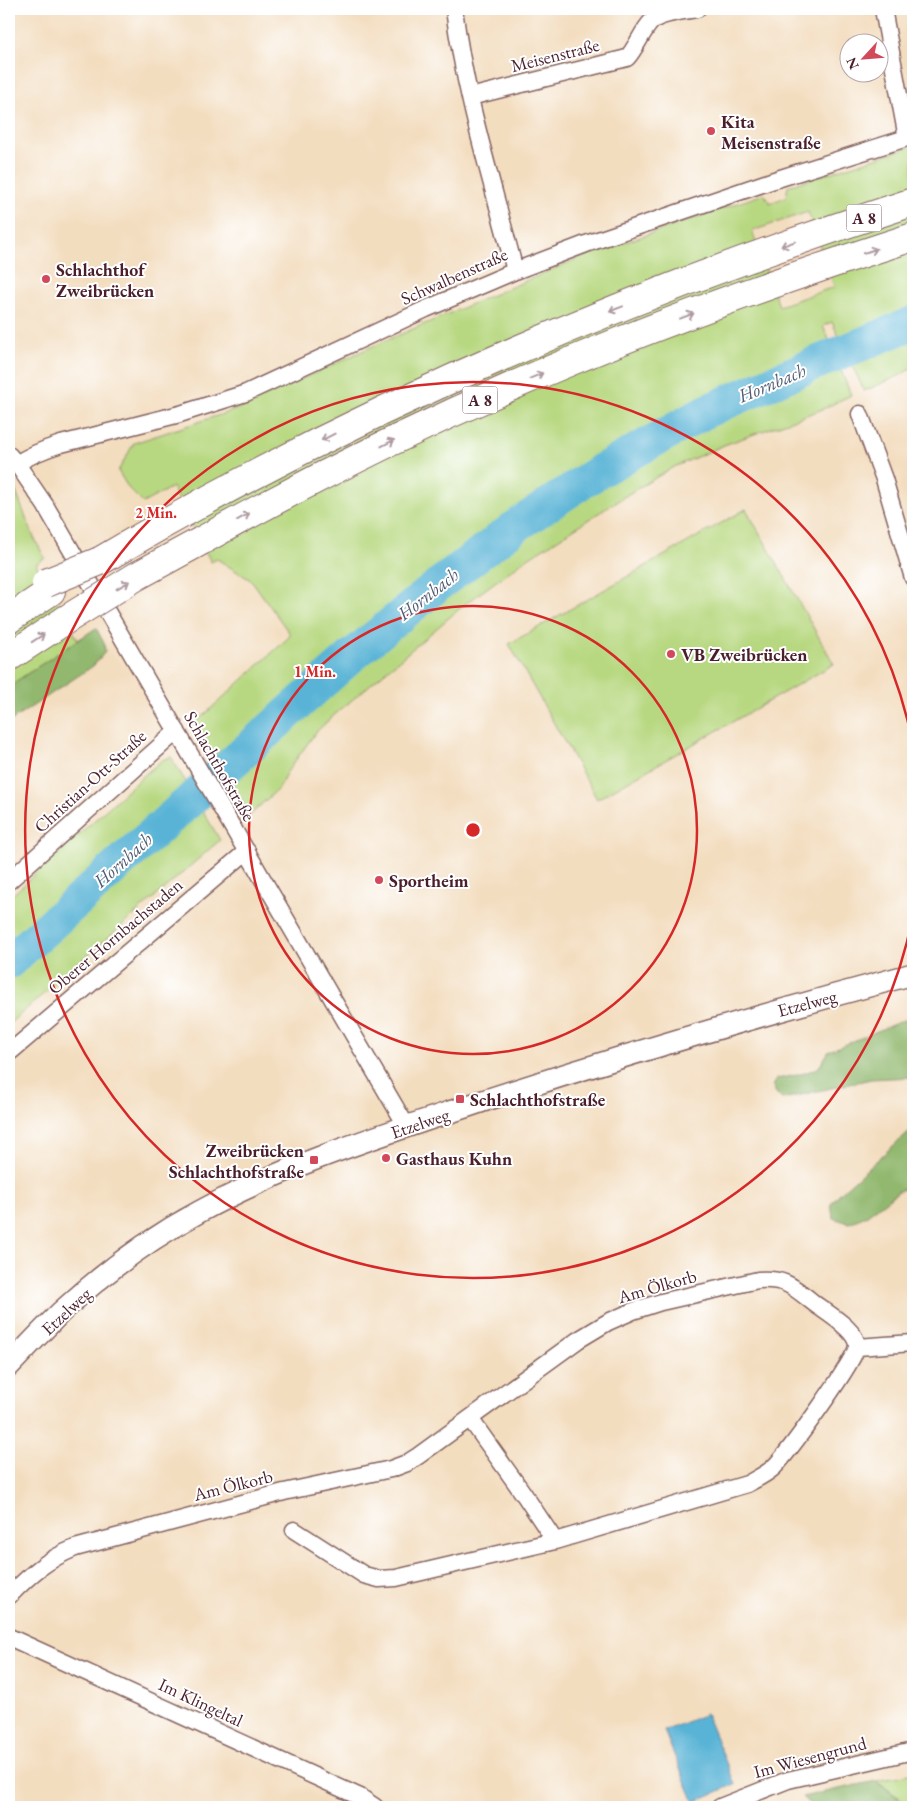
<svg xmlns="http://www.w3.org/2000/svg" width="922" height="1816" font-family="'EB Garamond',serif">
<style>
.green{fill:#b7d880;stroke:#807c56;fill-rule:evenodd}
.forest{fill:#91b86e;stroke:#6e6c4c}
.water{fill:#58b3d6;stroke:#516980}
.lines{fill:none;stroke-linecap:round;stroke-linejoin:round}
.river{stroke:#58b3d6;stroke-width:34}
.minor-casing{stroke:#85625f;stroke-width:19}
.tertiary-casing{stroke:#85625f;stroke-width:24}
.motorway-casing{stroke:#85625f;stroke-width:30}
.minor{stroke:#fff;stroke-width:16}
.tertiary{stroke:#fff;stroke-width:21}
.motorway{stroke:#fff;stroke-width:28}
.motorway-bridge-casing{stroke:#85625f;stroke-width:30;stroke-linecap:butt}
.motorway-bridge{stroke:#fff;stroke-width:28}
.oneway{stroke:#ae9aa0}
.ring{fill:none;stroke:#d62828;stroke-width:2.5}
.poi-dot{fill:#d1495b;stroke:#fff;stroke-width:2}
.labels{text-anchor:middle;dominant-baseline:central;stroke-width:4;stroke-linejoin:round;paint-order:stroke}
.shield{fill:#fff;stroke:#80626b;stroke-width:1}
.shield-label{font-size:16px;font-weight:bold;fill:#4a1f2b}
.street-label{font-size:18px;fill:#4a1f2b;stroke:#fff}
.poi-label{font-size:18px;font-weight:bold;fill:#4a1f2b;stroke:#fff;text-anchor:start}
.water-label{font-size:19px;font-style:italic;fill:#505a6f;stroke:#fff}
.centre{fill:#d62828;stroke:#fff;stroke-width:2.5}
.ring-label{font-size:15px;text-anchor:middle;font-weight:bold;fill:#d62828;stroke:#fff;stroke-width:4;stroke-linejoin:round;paint-order:stroke}
</style>
<rect width="100%" height="100%" fill="#fff"/>
<filter id="ink" filterUnits="userSpaceOnUse"><feTurbulence type="fractalNoise" baseFrequency=".02" numOctaves="2"/><feDisplacementMap in="SourceGraphic" scale="10" xChannelSelector="R" yChannelSelector="G"/><feConvolveMatrix kernelMatrix="1 2 1 2 8 2 1 2 1" color-interpolation-filters="sRGB"/></filter>
<filter id="wash" filterUnits="userSpaceOnUse"><feTurbulence type="fractalNoise" baseFrequency=".0096" numOctaves="4" result="noise"/><feDisplacementMap in="SourceGraphic" scale="20" xChannelSelector="R" yChannelSelector="G"/><feGaussianBlur stdDeviation="1.12" result="paint"/><feColorMatrix in="noise" values="0 0 0 0 0 0 0 0 0 0 0 0 0 0 0 0 0 1.4 0 .05"/><feComposite in="paint" operator="in"/></filter>
<g filter="url(#wash)">
<rect width="100%" height="100%" fill="#f3ddbf"/>
<path class="green" d="M913 146V367L899 376 864 391 832 322 823 326 851 395 823 409 724 445 672 468 630 493 525 560 464 605 332 717 316 732 287 772 279 788 248 817 194 724 287 639 290 634 252 581 217 559 211 562 172 487 143 503 129 489 118 471 134 443 235 410 373 346 577 259 764 194 770 203 786 197 788 186ZM808 212 834 287 779 306 752 231Z
M10 477 34 538 45 558 36 564 78 640 9 686Z
M746 509 834 664 597 799 509 644Z
M171 757 220 840 9 1024V898L143 776 162 760Z
M913 1773V1807H911L877 1781Z"/>
<path class="forest" d="M96 628 104 643 105 652 93 666 9 722V686Z
M913 1019V1077L871 1079 783 1099 776 1093 773 1086 777 1079 805 1073 819 1067 829 1051 904 1020Z
M913 1128V1186L899 1191 866 1216 849 1223 833 1218 831 1204 838 1195Z
M876 1781 910 1807H813L802 1797Z"/>
<path class="water" d="M706 1714 735 1784 694 1802 664 1731Z"/>
<g class="lines">
<path class="river" d="M9 962 353 655 438 585 519 524 598 472 707 411 816 363 913 323"/>
</g>
</g>
<g filter="url(#ink)">
<g class="lines">
<g class="minor-casing">
<path id="minor" d="M454 9C465 98 493 184 515 271
M883 9 907 138
M470 97 627 58C636 48 643 30 651 22 660 13 685 11 697 9
M860 414 884 479 913 578
M9 455 17 464 45 505 407 1127
M17 464C31 454 45 449 61 444L180 414 246 393 426 309 515 271 586 244 771 181 913 136
M9 881 177 731
M9 1053 247 851
M857 1347 913 1343
M471 1420 523 1493 555 1541
M9 1596C31 1574 46 1560 75 1548L284 1492 391 1469 407 1463 418 1456 578 1340 608 1322 633 1311 661 1302 758 1280C787 1278 793 1287 815 1304 827 1313 857 1330 857 1346 856 1360 786 1456 773 1468 765 1475 756 1479 747 1484L555 1541 396 1578 379 1579 364 1575 294 1530
M9 1637 360 1797 375 1807
M720 1807 788 1780 913 1751"/>
</g>
<g class="tertiary-casing">
<path id="tertiary" d="M9 1366C26 1348 43 1330 61 1312 101 1275 151 1238 199 1212 283 1166 375 1137 465 1107 613 1058 763 1014 913 974"/>
</g>
<g class="motorway-casing">
<path id="motorway" d="M201 541C320 474 443 414 569 362 681 315 798 274 913 237
M100 561C356 409 631 293 913 202
M9 619 51 591
M9 657 67 619"/>
</g>
<use href="#minor" class="minor"/>
<use href="#tertiary" class="tertiary"/>
<use href="#motorway" class="motorway"/>
<g class="motorway-bridge-casing">
<path id="motorway-bridge" d="M46 583 100 561
M67 619 137 576 201 541"/>
</g>
<use href="#motorway-bridge" class="motorway-bridge"/>
</g>
<defs><path id="oneway-shaft" d="M-6 0H5M1.5-3L5.5 0L1.5 3" fill="none" stroke-width="1.6" stroke-linecap="round" stroke-linejoin="round" transform="scale(1.25)"/></defs>
<g class="oneway">
<use href="#oneway-shaft" transform="translate(788 244) rotate(160)"/>
<use href="#oneway-shaft" transform="translate(870 251) rotate(-18)"/>
<use href="#oneway-shaft" transform="translate(616 309) rotate(159)"/>
<use href="#oneway-shaft" transform="translate(687 316) rotate(-21)"/>
<use href="#oneway-shaft" transform="translate(536 376) rotate(-23)"/>
<use href="#oneway-shaft" transform="translate(328 437) rotate(153)"/>
<use href="#oneway-shaft" transform="translate(388 443) rotate(-27)"/>
<use href="#oneway-shaft" transform="translate(243 517) rotate(-29)"/>
<use href="#oneway-shaft" transform="translate(123 585) rotate(-31)"/>
<use href="#oneway-shaft" transform="translate(38 638) rotate(-33)"/>
</g>
</g>
<g class="ring">
<circle cx="473" cy="830" r="224"/>
<path d="M913 915A448 448 0 1 1 913 745"/>
</g>
<g class="poi-dot">
<circle cx="711" cy="131" r="5"/>
<circle cx="46" cy="279" r="5"/>
<circle cx="671" cy="654" r="5"/>
<circle cx="379" cy="880" r="5"/>
<rect x="455" y="1094" width="10" height="10" rx="2.5"/>
<circle cx="386" cy="1158" r="5"/>
<rect x="309" y="1155" width="10" height="10" rx="2.5"/>
</g>
<g class="labels">
<g class="shield">
<rect x="846.5" y="204.5" width="35" height="27" rx="4"/>
<rect x="462.5" y="386.5" width="35" height="27" rx="4"/>
</g>
<g class="shield-label">
<text x="864" y="218">A 8</text>
<text x="480" y="400">A 8</text>
</g>
<g class="street-label">
<text transform="translate(555 55) rotate(-14)">Meisenstraße</text>
<text transform="translate(454 276) rotate(-24)">Schwalbenstraße</text>
<text transform="translate(220 766) rotate(60)">Schlachthofstraße</text>
<text transform="translate(90 781) rotate(-42)">Christian-Ott-Straße</text>
<text transform="translate(115 936) rotate(-40)">Oberer Hornbachstaden</text>
<text transform="translate(807 1003) rotate(-15)">Etzelweg</text>
<text transform="translate(420 1123) rotate(-19)">Etzelweg</text>
<text transform="translate(657 1286) rotate(-16)">Am Ölkorb</text>
<text transform="translate(66 1311) rotate(-43)">Etzelweg</text>
<text transform="translate(233 1485) rotate(-14)">Am Ölkorb</text>
<text transform="translate(201 1702) rotate(25)">Im Klingeltal</text>
<text transform="translate(810 1757) rotate(-15)">Im Wiesengrund</text>
</g>
<g class="poi-label">
<text x="721" y="121">Kita<tspan x="721" dy="21">Meisenstraße</tspan></text>
<text x="56" y="269">Schlachthof<tspan x="56" dy="21">Zweibrücken</tspan></text>
<text x="681" y="654">VB Zweibrücken</text>
<text x="389" y="880">Sportheim</text>
<text x="470" y="1099">Schlachthofstraße</text>
<text x="304" y="1150" text-anchor="end">Zweibrücken<tspan x="304" dy="21">Schlachthofstraße</tspan></text>
<text x="396" y="1158">Gasthaus Kuhn</text>
</g>
<g class="water-label">
<text transform="translate(772 383) rotate(-23)">Hornbach</text>
<text transform="translate(428 594) rotate(-38)">Hornbach</text>
<text transform="translate(123 860) rotate(-42)">Hornbach</text>
</g>
</g>
<circle cx="473" cy="830" r="8" class="centre"/>
<g class="ring-label">
<text x="156" y="518">2 Min.</text>
<text x="315" y="677">1 Min.</text>
</g>
<rect width="922" height="1816" fill="none" stroke="#fff" stroke-width="30"/>
<g transform="translate(864 58) rotate(244)"><circle r="24" fill="#ffffff" stroke="#b7a5aa"/>
<path d="M0-4L9 19L0 12L-9 19Z" fill="#d1495b"/>
<text y="-8" font-size="14" font-weight="bold" text-anchor="middle" fill="#4a1f2b">N</text>
</g>
</svg>
